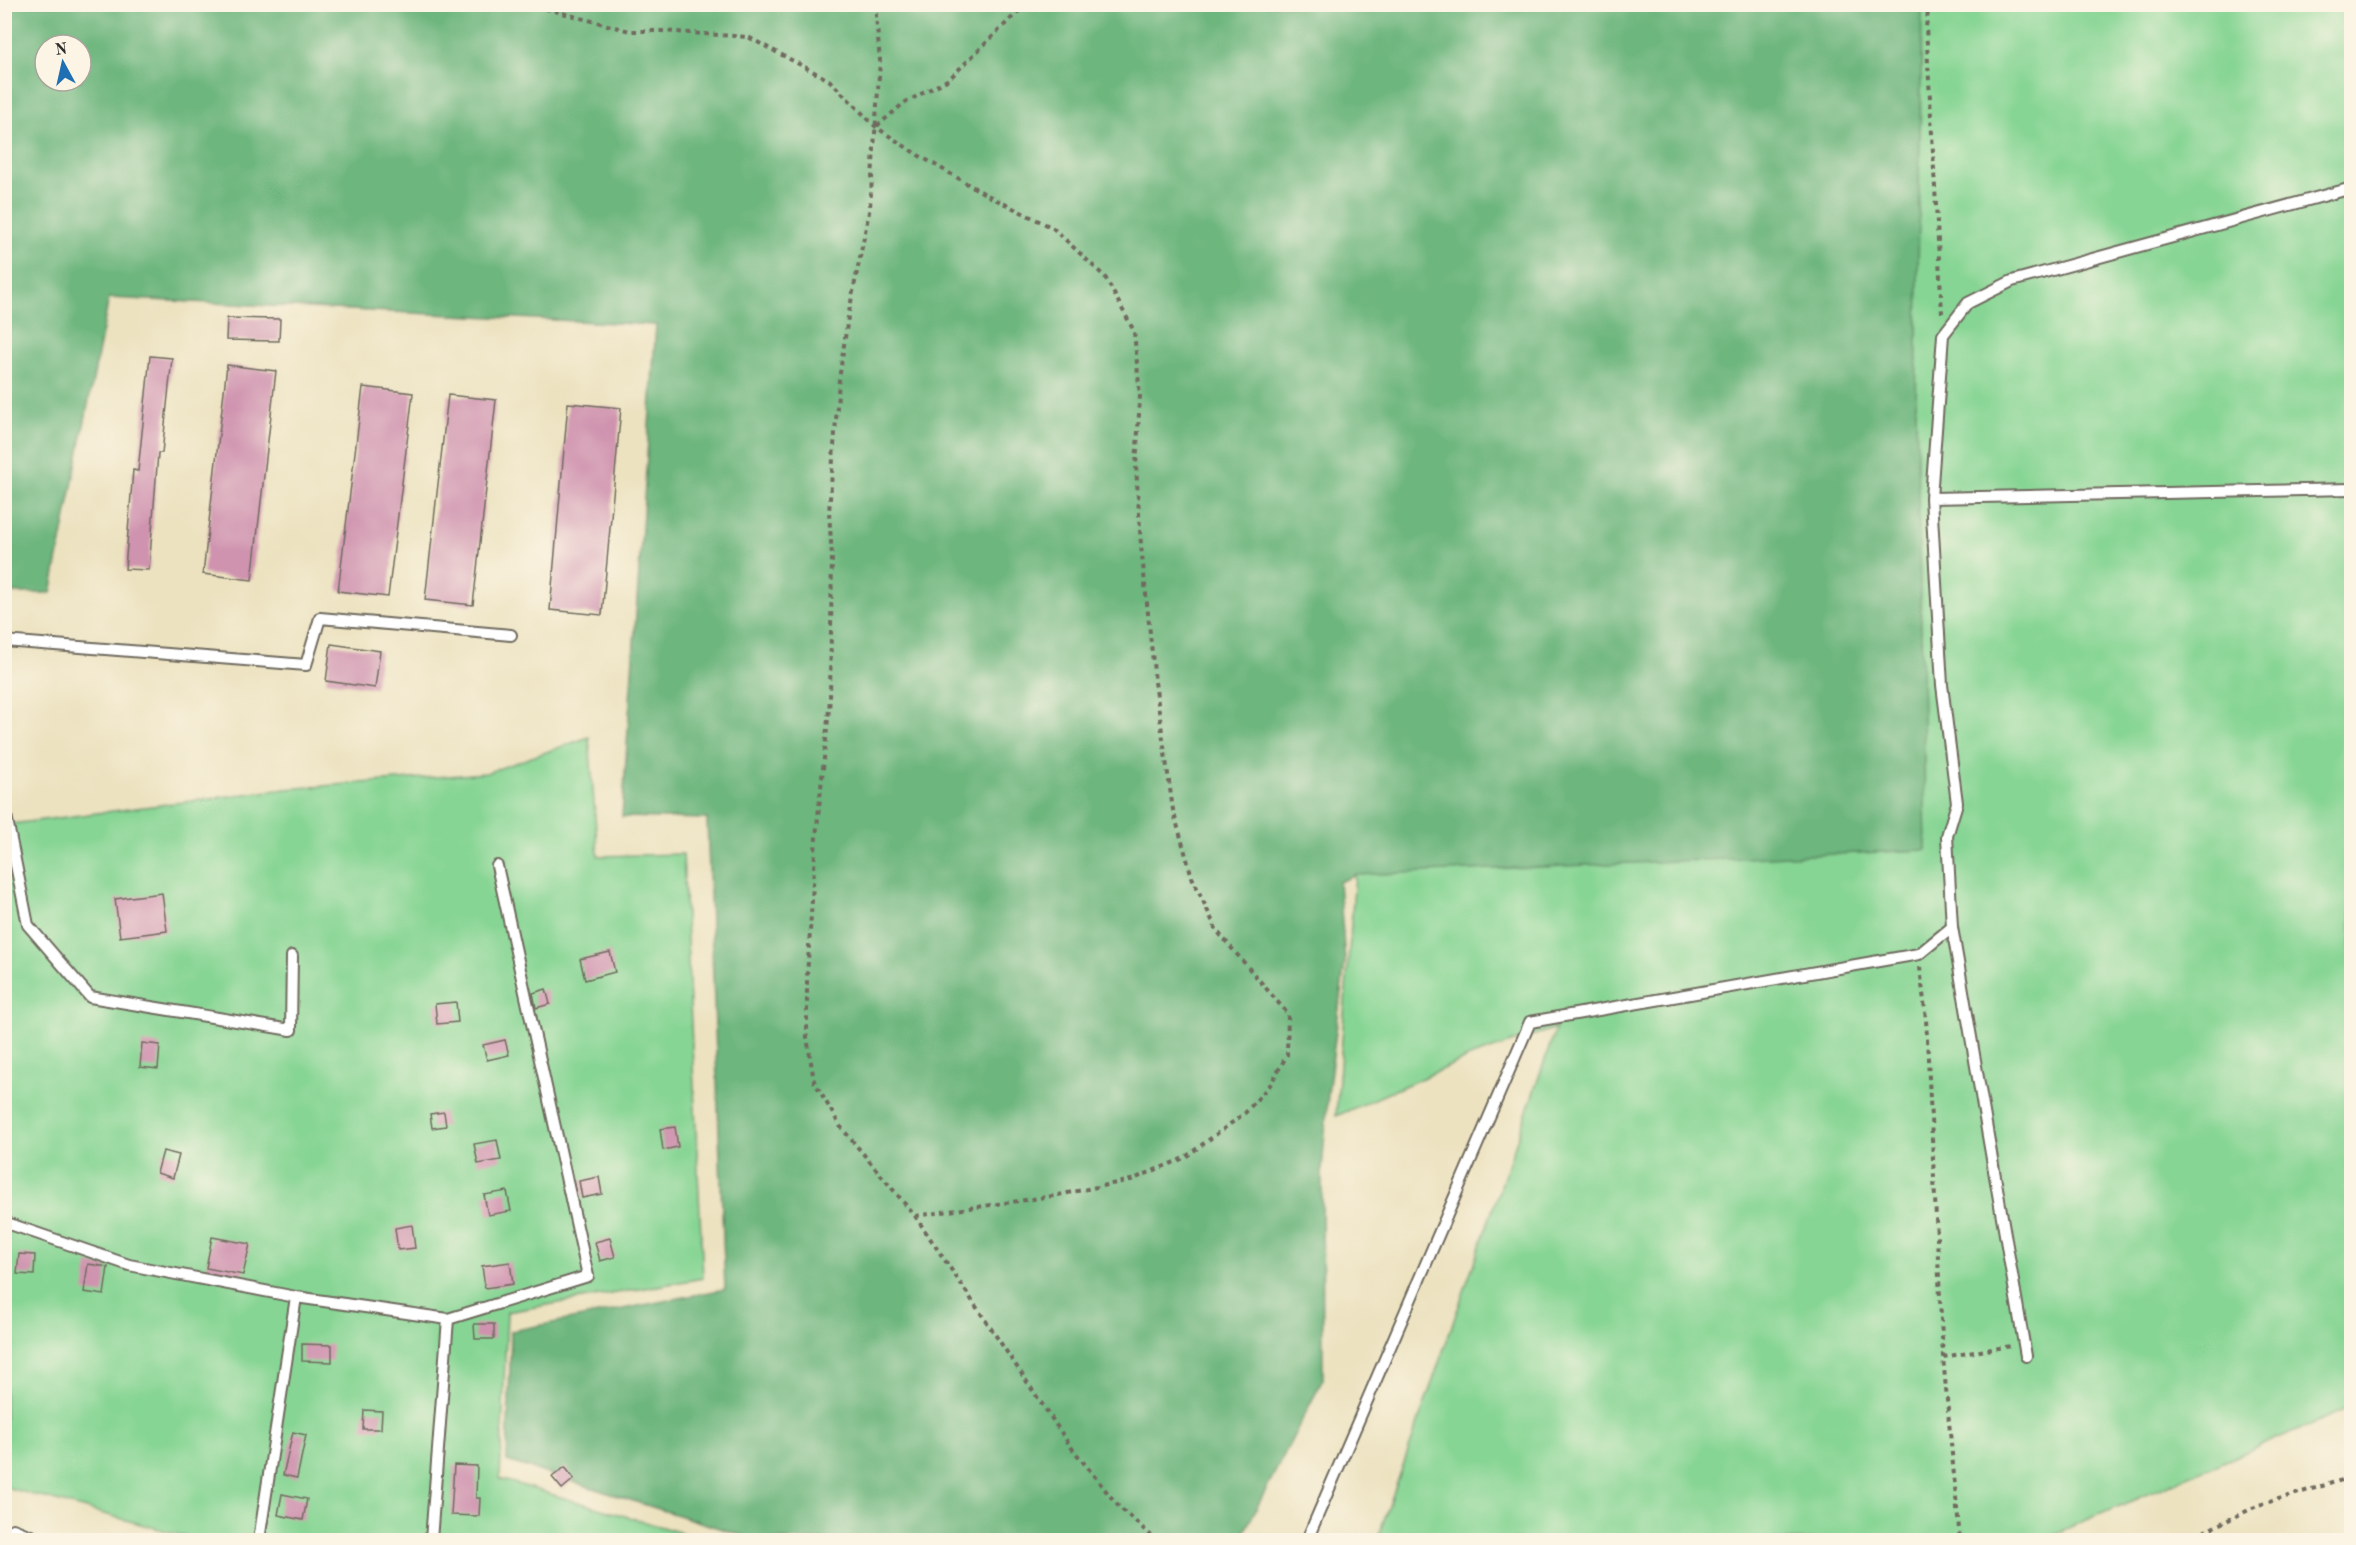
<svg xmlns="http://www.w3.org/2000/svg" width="2356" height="1545" font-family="'Old Standard TT',serif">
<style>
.green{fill:#87d594;stroke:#598060;stroke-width:1.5}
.forest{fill:#6db67e;stroke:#4c7054;stroke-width:1.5;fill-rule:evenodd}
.building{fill:#cf93af}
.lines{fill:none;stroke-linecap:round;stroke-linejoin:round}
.lane-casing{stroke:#6f6b5f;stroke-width:14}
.path{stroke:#6f6b5f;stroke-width:4;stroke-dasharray:4.5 4.5;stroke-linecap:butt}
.lane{stroke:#fff;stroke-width:10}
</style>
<rect width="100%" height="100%" fill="#fcf5e5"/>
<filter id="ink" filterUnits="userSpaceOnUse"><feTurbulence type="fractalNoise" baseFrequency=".0167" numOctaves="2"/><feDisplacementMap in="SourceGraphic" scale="12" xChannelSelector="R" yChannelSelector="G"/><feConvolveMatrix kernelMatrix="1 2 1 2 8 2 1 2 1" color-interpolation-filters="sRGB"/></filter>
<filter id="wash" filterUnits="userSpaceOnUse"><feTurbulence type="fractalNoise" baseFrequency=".008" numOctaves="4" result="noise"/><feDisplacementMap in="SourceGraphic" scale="24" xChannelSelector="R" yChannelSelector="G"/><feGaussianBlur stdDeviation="1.35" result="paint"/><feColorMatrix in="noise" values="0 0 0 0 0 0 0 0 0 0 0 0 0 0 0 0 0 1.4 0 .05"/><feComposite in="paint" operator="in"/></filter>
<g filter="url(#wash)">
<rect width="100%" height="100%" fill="#ece2c0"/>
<path class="green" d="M1366 5H2351V1407L2040 1540H1377L1556 1028 1472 1056 1336 1116 1355 875Z
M589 737 598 856 683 854 703 1278 507 1312 500 1479 706 1540H199L5 1487 4 825 285 789 486 773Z"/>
<path class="forest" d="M5 5H1922L1916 409 1926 850 1356 875 1339 882 1345 961 1328 1094 1322 1171 1323 1379 1240 1540H751L744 1536 507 1461 511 1331 725 1289 707 819 622 817 656 325 109 298 51 593H5ZM45 45H81V81H45Z"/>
<g id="blocks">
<path class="building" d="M227 318 280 319 279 341 226 340Z
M150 356 172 358 162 453H158L149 570 125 569 133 470 138 471Z
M227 365 276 371 252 580 203 574Z
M363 387 413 393 388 597 338 591Z
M448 395 496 400 473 605 425 600Z
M568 403 621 408 602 615 550 610Z
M331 644 380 651 375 688 326 681Z
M162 893 167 931 120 937 115 899Z
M610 952 615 972 585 980 580 959Z
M546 989 550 1004 536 1008 533 993Z
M456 1002 458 1022 437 1024 435 1004Z
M505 1040 509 1055 487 1060 483 1045Z
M142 1043 160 1045 158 1069 140 1067Z
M444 1112 446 1126 432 1128 430 1114Z
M675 1127 678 1147 663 1150 660 1129Z
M497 1140 501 1160 478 1164 474 1144Z
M163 1151 179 1155 173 1178 157 1173Z
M599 1177 602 1194 582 1198 579 1181Z
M507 1191 511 1211 488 1215 484 1195Z
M412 1225 415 1248 398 1250 395 1228Z
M212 1237 250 1244 243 1275 206 1268Z
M610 1238 615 1257 600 1261 595 1242Z
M19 1254 35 1255 34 1275 17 1274Z
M510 1262 513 1284 485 1288 482 1266Z
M88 1264 108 1267 104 1295 84 1292Z
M474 1324H494V1339H475Z
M302 1344 332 1345V1362L302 1361Z
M364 1410 382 1411 381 1429H363Z
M293 1432 306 1435 297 1478 283 1475Z
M454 1465 477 1466 476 1498H480L479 1516 451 1515Z
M565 1467 574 1479 562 1489 552 1477Z
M282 1494 307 1499 303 1520 278 1515Z"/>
</g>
</g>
<g filter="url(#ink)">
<use href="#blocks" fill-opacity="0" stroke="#6f6b5f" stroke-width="1.5"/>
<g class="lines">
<g class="lane-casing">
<path id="lane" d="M1931 498 2352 489
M4 641 306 665 320 618 511 635
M4 805 28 925 90 997 291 1030 292 956
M1952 927 2026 1356
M4 1222 129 1265 296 1297
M13 1529 41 1540
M259 1540 296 1297 448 1319
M431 1540 448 1319 588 1276 497 866
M1307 1540 1530 1022 1919 954 1952 927 1947 836 1957 803 1942 685 1931 498 1943 335 1968 303 2012 281 2352 188"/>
</g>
<path class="path" d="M528 4 630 31H662L748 37 829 80 876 127 918 155 987 195 1053 228 1105 277 1134 331 1140 396 1136 466 1141 545 1155 682 1173 810 1192 877 1217 931 1288 1014 1287 1055 1270 1085 1245 1113 1184 1158 1131 1180 1053 1196 915 1216
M875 4 880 61 870 207 848 317 839 380 829 512 832 557 830 699 816 837 807 977V1037L814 1081 840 1126 915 1216 1071 1447 1119 1507 1156 1540
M1929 4 1926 27 1942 313
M877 126 904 103 949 79 1026 4
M1920 967 1926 1019 1943 1357 1960 1540
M1943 1357 2011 1346
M2187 1540 2259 1505 2352 1477"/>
<use href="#lane" class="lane"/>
</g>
</g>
<rect width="2356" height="1545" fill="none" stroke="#fcf5e5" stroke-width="24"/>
<g transform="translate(63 63) rotate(352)"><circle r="28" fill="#fcf5e5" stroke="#a8a49b" stroke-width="1.5"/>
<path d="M0-4.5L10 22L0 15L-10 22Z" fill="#1f6fb2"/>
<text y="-9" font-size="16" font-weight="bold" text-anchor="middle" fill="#2b2b2b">N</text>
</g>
</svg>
